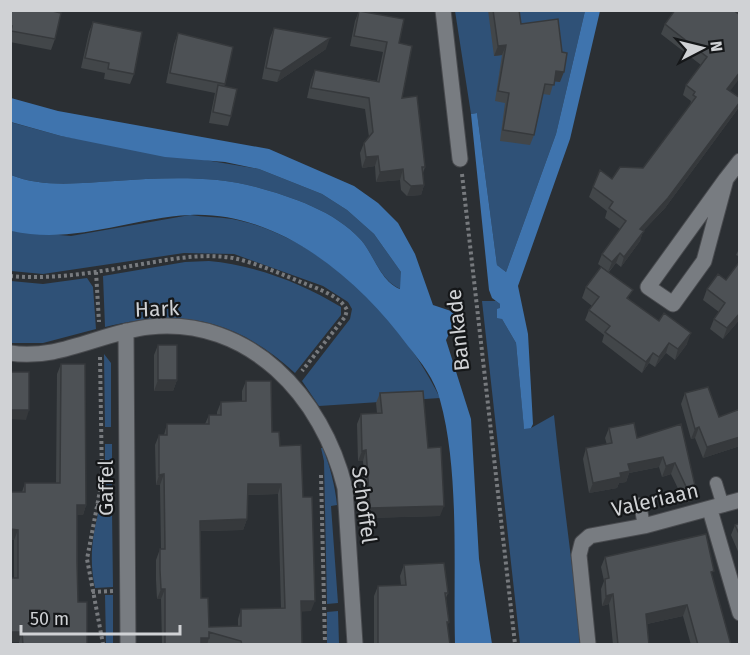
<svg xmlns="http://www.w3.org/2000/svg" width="750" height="655" font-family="'Fira Sans',sans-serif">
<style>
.green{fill:#2f5177}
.water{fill:#3f74ae}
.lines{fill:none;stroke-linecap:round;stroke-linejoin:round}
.service-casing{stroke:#494b4f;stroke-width:14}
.minor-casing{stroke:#494b4f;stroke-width:17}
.path{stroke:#777a7e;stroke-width:4;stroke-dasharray:3 3;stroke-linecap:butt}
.service{stroke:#787c81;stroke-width:12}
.minor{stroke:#787c81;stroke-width:15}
.wall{fill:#424649;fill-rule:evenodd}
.shaded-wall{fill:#36393c}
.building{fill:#4d5155;stroke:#36393c;stroke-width:1.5;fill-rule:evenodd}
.labels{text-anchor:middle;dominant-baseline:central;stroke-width:4.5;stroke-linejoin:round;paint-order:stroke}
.street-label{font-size:21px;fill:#d0d2d5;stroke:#151719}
</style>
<rect width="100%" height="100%" fill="#2b2f33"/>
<path class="green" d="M455 11H585L556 134 506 272 497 265 477 113 471 114Z
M10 122 61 136 259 169 322 194 347 210 374 234 401 272V289C381 282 374 255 361 240 335 211 292 197 256 187 211 175 160 178 115 181 81 183 43 188 11 175Z
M190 215C204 217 218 217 232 219 321 236 402 319 440 398L319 406 302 381 350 319 352 309 348 302 323 286 234 254 184 253 43 274 11 271V231L71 236Z
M209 261C254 265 302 283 341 307V315L295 373C236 319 182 308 105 327L103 276 185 262Z
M87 278 93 287 96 329 43 343H11V281L43 284Z
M482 301H496L500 304 502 319 516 343 524 428H531L554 415C562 492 573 567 581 644H520Z
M104 354 111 363V427H105Z
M105 444H112V503H105Z
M321 448H323C330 467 335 485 337 505L331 506 338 603 327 604 324 461Z
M99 510H112L113 587 95 588C89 560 92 537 99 510Z
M105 595H113V644H106Z
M338 611 339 644H327V612Z"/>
<path class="water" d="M585 11H600L570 139 518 286 528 334 533 424 531 428 524 429 516 343 502 319 497 318V309L500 308V304L492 298 489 290 471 114 477 113 497 265 506 272 556 134Z
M11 98 58 111 269 149 354 186 378 203 398 223 415 254 433 305 457 313 459 324H454L446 340 471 419 479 559 492 644H455C453 569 460 472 440 400 435 380 421 362 408 346 359 279 279 211 190 215 128 218 75 245 11 231V175C43 188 80 183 115 181 160 178 211 175 256 187 292 197 335 211 361 240 374 255 381 282 400 289L401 272 374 234 347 210 322 194 259 169 225 162 165 157 61 136 11 122Z"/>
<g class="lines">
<g class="service-casing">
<path id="service" d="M716 483 723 506
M640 504 644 526"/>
</g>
<g class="minor-casing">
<path id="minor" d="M443 10 460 159
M726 179 704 261 673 304 648 287 726 179 740 161
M126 331 128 644
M10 353C58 361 102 332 149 327 249 316 323 397 345 488L355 644
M710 510 740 613
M588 644 579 555 582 543 590 536 644 526 740 500"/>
</g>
<path class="path" d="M462 174 515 644
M96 272 99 322
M10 276C55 280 98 272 142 264 172 259 202 253 233 258 257 263 283 275 306 284 319 289 341 297 347 310L345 317 302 371
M100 357 102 480 87 559 103 644
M321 475 325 644
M96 506H110
M92 592 113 591"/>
<use href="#service" class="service"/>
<use href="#minor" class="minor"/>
</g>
<path class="wall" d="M10 10 55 39 51 50 10 42Z
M488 10H519L521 24 560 82 554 81 550 95 543 94 534 135 530 145 500 141 505 103 495 101 502 55 494 56Z
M733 10 730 91 740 98V104L737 110 665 208 643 231 640 241 621 267 616 263 609 272 630 300 687 344 675 360 666 353 655 367 649 363 642 373 602 342 604 335 585 320 589 310 592 306 582 298 586 287 606 270 598 264 602 254 620 229 605 218 607 211 589 197 593 187 612 179 643 168 690 105 691 101 683 95 686 85 701 65 661 34 665 24Z
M359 11 399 43 402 98 425 167 423 173 424 185 421 195 407 196 401 190 400 180 376 182 375 166 362 168 360 153 364 143 369 137 365 109 307 98 311 80 315 70 377 81 383 52 350 46 355 21Z
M93 22 134 74 130 84 104 79 105 73 81 68 89 32Z
M274 28 326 49 277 82 262 79 270 38Z
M178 33 225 84 224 87 231 116 228 126 209 123 215 93 166 83 174 44Z
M740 247V257L736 255Z
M726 280 740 319 723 339 710 329 714 319 719 312 703 300 707 289Z
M158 345 177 380 173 391H154V355Z
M61 364 86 505 83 515H77L78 602 87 645H19V642H10V578H14V540H10V492H22L25 483H56L57 374Z
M246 381 272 432 280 446 303 497 311 611H301L302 645H213L208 643 207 645H162L161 599H157L156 580V560L160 549H161L160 485H156L155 445 159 435H164L167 424H205L209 415H217V412L221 402 242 401V391ZM278 494 281 608 241 609 238 619V626L209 627 201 598 200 531 243 530 247 519 248 495Z
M380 393 428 448 440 516 366 518 363 461H358L357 424 361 414 377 413 376 403Z
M685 393 719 417 740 409V446L703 458 695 438 691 439 681 404Z
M681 424 696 490 692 501 685 503 671 474 662 477 659 467 629 473 626 482 619 483 617 488 589 493 583 459 586 448 607 445 605 438 609 428 637 438Z
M740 523V556L731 535 735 525Z
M605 557 712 576 731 645H691L683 616 647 624 649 645H613L609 604 602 606 601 589 604 581 601 567Z
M404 565 448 593 446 598 449 622 447 626 450 645H374V596L378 586 401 585 400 576Z"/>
<path class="shaded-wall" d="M330 38 326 49 277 82 281 71Z
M506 45 502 55 494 56 498 46Z
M556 71 564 72 560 82 552 81Z
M740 72V78L724 99 727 89Z
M740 102 737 110 665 208 643 231 640 241 621 267 624 257 640 229Z
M378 156 375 166 362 168 366 157Z
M403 169 400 180 376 182 380 172Z
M424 185 421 195 407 196 411 186Z
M620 253 616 263 608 272 612 262Z
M740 313V319L723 339 727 328Z
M691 333 687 344 675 360 678 349Z
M669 343 666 353 655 367 659 357Z
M653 353 649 363 642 373 646 362Z
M158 380H177L173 391H154Z
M10 410H29L26 420 10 419Z
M699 427 695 438 691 439 695 429Z
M740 437V446L703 458 707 447Z
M366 450 363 461H358L362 451Z
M663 457 659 467 629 473 626 482 619 483 617 488 589 493 593 483 620 473 628 464Z
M675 463 671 474 662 477 666 466Z
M164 474 160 485H156L159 475Z
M248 484H281L278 494 244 495Z
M696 490 692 501 685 503 689 493Z
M77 505H86L83 515H73Z
M444 506 440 516 366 518 370 508Z
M247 519 243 530 196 531 200 521Z
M10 529 18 530 14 540H10Z
M161 589H165L161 599H157Z
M613 594 609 604 602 606 606 596Z
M301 601H315L311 611 297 612Z
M687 605 683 616 642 625 646 614Z
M10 632H22L19 642H10Z
M201 638H209L207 645H199Z"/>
<path class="building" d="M10 10H48L61 13 55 39 11 31 12 26H10Z
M493 10H519L521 24 558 19 562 52 567 53 564 72 556 71 554 85 545 84 534 135 503 130 509 93 498 91 506 45 498 46Z
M675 10H733L740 15V72L727 89 740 98V102L668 198 640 229 644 231 624 257 620 253 612 262 602 254 626 221 609 208 613 202 593 187 600 170 612 179 620 167 643 168 696 97 693 95 695 92 686 85 707 57 665 24Z
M359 11 404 19 399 43 412 46 402 98 417 96 425 167H422L424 185 411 186 404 180 403 169 380 172 378 156 366 157 364 143 373 132 369 98 311 88 315 70 379 82 387 42 354 36Z
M93 22 142 32 134 74 108 69 109 63 85 58Z
M274 28 330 38 281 71 266 68Z
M178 33 233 47 225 84 170 73Z
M218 85 237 89 231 116 213 112Z
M740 261V313L727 328 714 319 725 303 707 289 718 274 726 280Z
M601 267 633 290 627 298 659 321 664 313 691 333 678 349 669 343 659 357 653 353 646 362 605 332 610 326 589 310 599 297 586 287Z
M158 345H177V380H158Z
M61 364H85L86 505H77V562L78 602H87V645H23L22 632H10V578H18V530L10 529V492H25V483H60Z
M10 372H29V410H10Z
M246 381H271L272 432H279L280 446 301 445 303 497H312L315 601H301L302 645H242L241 641 209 632V638H201V645H165V589H161L160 570V549H165L164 474 159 475V435H167V424H209V415H221V402L246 401ZM248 484H281L285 608 241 609V626L209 627 208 598H201L200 521 247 519Z
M708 387 719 417 740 409V437L707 447 699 427 695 429 685 393Z
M423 391 428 448 441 447 444 506 370 508 366 450 362 451 361 414 382 413 380 393Z
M634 423 637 438 681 424 696 490 689 493 675 463 666 466 663 457 628 464 630 471 620 473 621 477 593 483 586 448 612 443 609 428Z
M740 523V536L735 525Z
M706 534 714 571 711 572 731 645H698L687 605 646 614 649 645H618L613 594 606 596 605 579 609 578 605 557Z
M444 563 448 593H445L449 622H447L450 645H378V586L406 585 404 565Z"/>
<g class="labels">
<g class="street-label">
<text transform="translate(157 309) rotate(-2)">Hark</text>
<text transform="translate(458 330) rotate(-96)">Bankade</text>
<text transform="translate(106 488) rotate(-90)">Gaffel</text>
<text transform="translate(655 500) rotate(-13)">Valeriaan</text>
<text transform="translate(364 505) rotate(82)">Schoffel</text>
</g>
</g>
<rect width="750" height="655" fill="none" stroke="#d0d2d5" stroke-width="24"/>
<g transform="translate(702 48) rotate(83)" stroke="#151719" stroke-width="4.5" paint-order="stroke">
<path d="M0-4.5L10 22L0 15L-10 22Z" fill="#d0d2d5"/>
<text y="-9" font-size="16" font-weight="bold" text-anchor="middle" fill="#d0d2d5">N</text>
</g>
<path d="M21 625v9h159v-9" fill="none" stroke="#d0d2d5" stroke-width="3"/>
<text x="30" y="625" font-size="18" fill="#d0d2d5" stroke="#151719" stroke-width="4.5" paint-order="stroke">50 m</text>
</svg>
